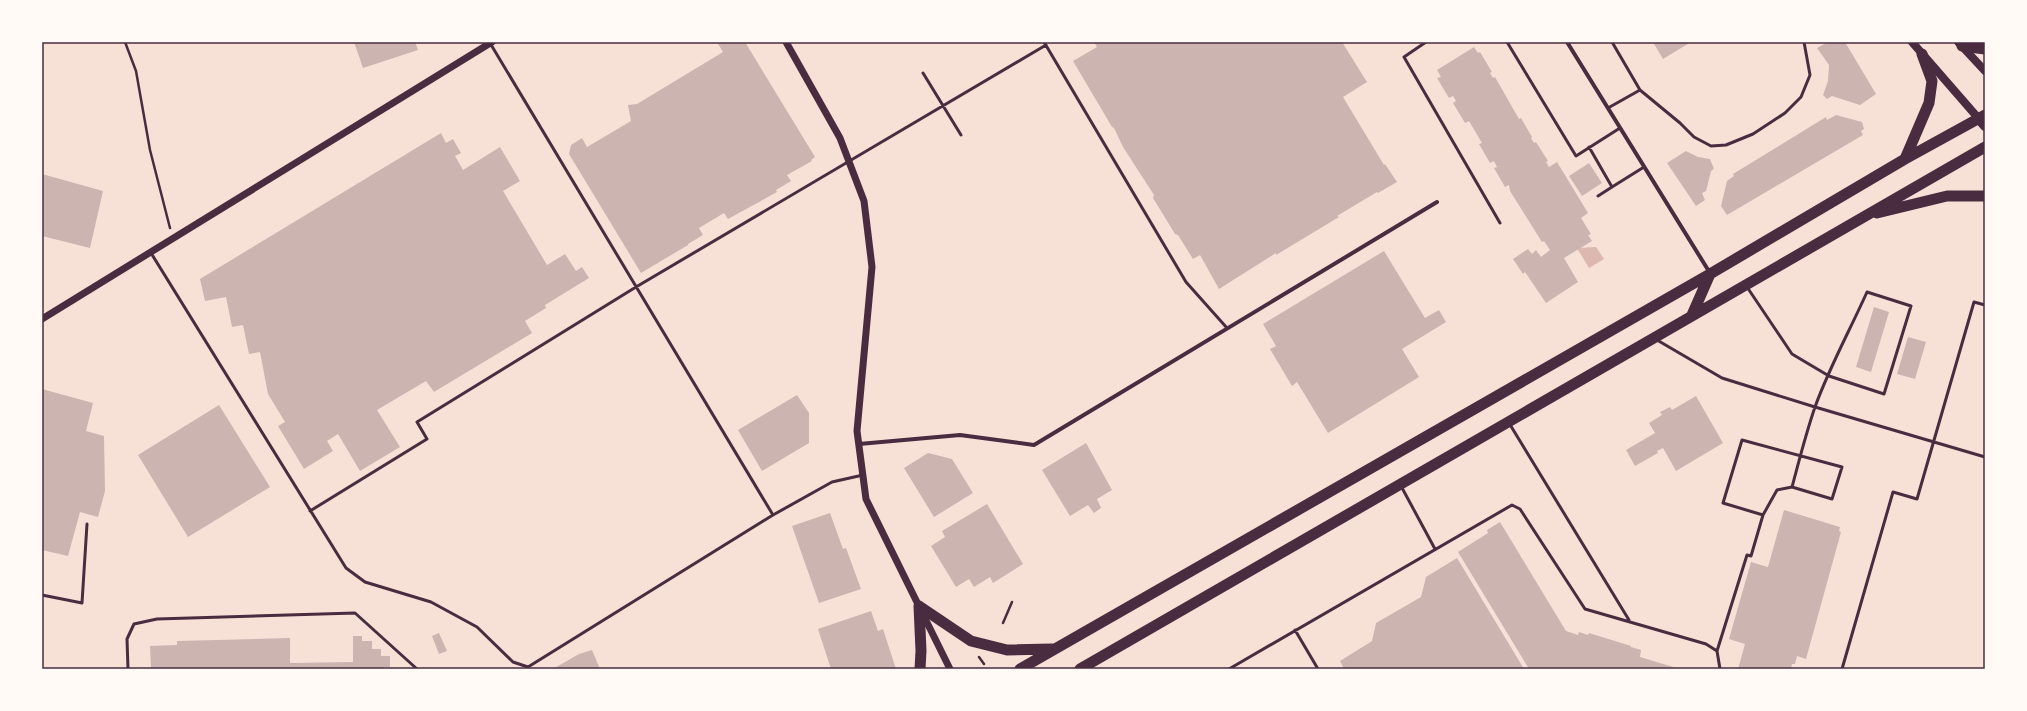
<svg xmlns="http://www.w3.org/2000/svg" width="2027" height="711" font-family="Raleway,sans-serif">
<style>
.water{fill:#dcb8b0}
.building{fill:#ccb4b1}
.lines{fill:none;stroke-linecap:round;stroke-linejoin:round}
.path{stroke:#4a2c40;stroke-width:2.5}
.service{stroke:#4a2c40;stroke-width:3}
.minor{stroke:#4a2c40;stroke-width:4}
.tertiary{stroke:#4a2c40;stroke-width:7}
.secondary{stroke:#4a2c40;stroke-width:8}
.primary{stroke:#4a2c40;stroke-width:10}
.trunk{stroke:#4a2c40;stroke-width:11}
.neatline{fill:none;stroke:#4a2c40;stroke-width:1.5}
</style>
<rect width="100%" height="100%" fill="#f7e1d7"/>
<path class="water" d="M1596 247 1604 259 1589 268 1577 248Z"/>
<path class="building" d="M354 42H415L418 50 363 68Z
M717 42H745L815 157 811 160 812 161 787 175 791 181 776 190 777 192 728 219 724 213 699 228 703 235 688 244V245L641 273 569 154 571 145 582 138 587 147 631 121 628 105 637 104 723 52Z
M1094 42H1342L1367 82 1343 97 1384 165 1385 164 1397 182 1378 193 1377 192 1337 216 1339 217 1276 255V253L1219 289 1200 255 1193 259 1178 235 1175 234 1153 198 1154 195 1123 147 1114 128 1112 127 1073 61 1097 47Z
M1653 42H1691L1663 59Z
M1828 42H1845L1876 94 1860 105 1832 96 1827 99 1823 95 1828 81 1829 65 1817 48Z
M1474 47 1478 53 1480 52 1492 72 1490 73 1493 78 1495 77 1519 119 1521 118 1532 137 1531 138 1534 143 1536 142 1548 161 1546 162 1549 167 1557 162 1588 213 1581 218 1591 234 1588 235 1592 241 1564 258 1578 282 1546 303 1525 272 1523 274 1513 259 1528 249 1532 254 1536 250 1541 257 1550 250 1544 241 1542 242 1510 191 1509 185 1505 187 1494 168 1497 167 1494 161 1490 163 1479 144 1482 143 1469 121 1465 123 1453 103 1456 101 1453 96 1449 98 1437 78 1441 77 1437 70Z
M1836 115 1862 122 1864 129 1861 131 1863 135 1727 215 1721 206 1727 181 1734 176 1733 174 1826 117 1827 120Z
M441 133 446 143 453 139 461 153 455 156 463 170 500 147 520 181 503 191 547 265 565 254 576 271 582 267 589 278 545 305 546 308 525 321 532 333 434 392 426 381 377 410 400 447 360 471 338 434 327 441 333 451 304 469 278 426 285 422 268 394 260 352 249 354 243 325 232 327 226 297 205 301 200 279Z
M1686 151 1698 157 1710 159 1714 169 1711 171 1706 191 1702 193 1705 200 1696 206 1667 163Z
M1589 163 1602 183 1582 196 1569 176Z
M42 174 103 191 90 248 42 236Z
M1384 251 1425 318 1439 310 1446 322 1402 349 1419 377 1328 433 1297 382 1292 386 1270 349 1276 346 1263 324Z
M1874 307 1889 312 1871 372 1856 367Z
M1908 337 1926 342 1915 379 1897 374Z
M42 389 93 403 86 431 104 436 105 491 98 517 80 512 68 556 42 550Z
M797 395 809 413V443L762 471 738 430Z
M1696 396 1723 443 1676 471 1663 448 1657 451 1658 453 1635 466 1626 450 1655 433 1649 423 1662 415 1660 412 1670 407 1672 410Z
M219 405 270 487 188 537 138 455Z
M1086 443 1112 490 1097 499 1101 508 1094 513 1088 505 1070 516 1042 470Z
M928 453 952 459 973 493 934 517 904 468Z
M987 504 1023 564 993 583 990 577 974 587 969 579 956 587 931 546 945 537 942 531Z
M1784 510 1840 527 1839 531 1841 532 1806 659 1797 656 1795 664H1792L1791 669H1738L1745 644 1729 639 1751 562 1768 567Z
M830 513 843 549 846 548 861 589 819 603 792 526Z
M1500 522 1566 631 1578 635 1579 632 1588 635 1589 633 1631 646V647L1641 650 1640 657 1680 669H1529L1458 552 1488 533 1487 530Z
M1457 558 1524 669H1344L1340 661 1372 641 1376 623 1421 597 1426 577Z
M871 611 878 631 883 629 896 669H831L818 629Z
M439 633 447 651 439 654 432 636Z
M353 636H362V641H372V649H381V656H390V667H384V669H151L150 646 177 645V641L290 638V663L353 662Z
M592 650 600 669H553L579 654Z"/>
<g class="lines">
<path class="path" d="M125 42 136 71 150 150 170 228
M1003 623 1012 602
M979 657 984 664"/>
<path class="service" d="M1044 42 1186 282 1227 328
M1426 42 1404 57 1500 223
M1507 42 1576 156 1620 128
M1612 42 1640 90 1680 123 1694 137 1711 146 1726 145 1753 134 1785 113 1801 97 1810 75 1804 42
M923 73 961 135
M1608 108 1640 90
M1589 147 1612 187 1644 167
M1598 196 1612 187
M151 253 346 568 365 582 431 602 477 627 513 662 528 667 773 515 490 43
M1747 287 1792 354 1829 376 1884 394 1911 306 1867 292C1850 330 1829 368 1815 407 1806 433 1799 461 1792 487L1832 499 1842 467 1742 440 1723 503 1763 515 1777 490 1792 487
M1657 340 1722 378 1815 407 1985 457
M1509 423 1629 620
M1401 486 1435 549
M310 511 427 439 417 422 636 287 1046 45
M773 515 832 482 863 475
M42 595 82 603 87 524
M1295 630 1318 669
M1717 651 1747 555 1751 556 1763 515
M128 669 127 639 134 624 157 619 355 613 417 669
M1229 669 1512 505 1520 509 1585 609 1706 644 1717 651 1720 669
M1842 669 1893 492 1917 499 1974 302 1985 305"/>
<path class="minor" d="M1567 42 1710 273
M859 444 960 435 1034 445 1437 202"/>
<path class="tertiary" d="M786 42 840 138 864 201 872 267 857 431 866 499 950 669
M42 319 492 42"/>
<path class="secondary" d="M1912 42 1979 119
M1958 42 1985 71"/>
<path class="primary" d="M1979 119 1985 126"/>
<path class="trunk" d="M1962 46 1985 49
M1905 159 1929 103 1932 81 1922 54
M1877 213 1947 196H1985
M1692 315 1710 274
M919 606 971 641 1007 650 1052 649
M919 606 921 651 920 669
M1020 669 1710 274 1905 159 1985 115
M1080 669 1985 147"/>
</g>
<rect width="2027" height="711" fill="none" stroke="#fffaf5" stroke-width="86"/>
<rect x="43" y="43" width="1941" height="625" class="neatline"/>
</svg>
